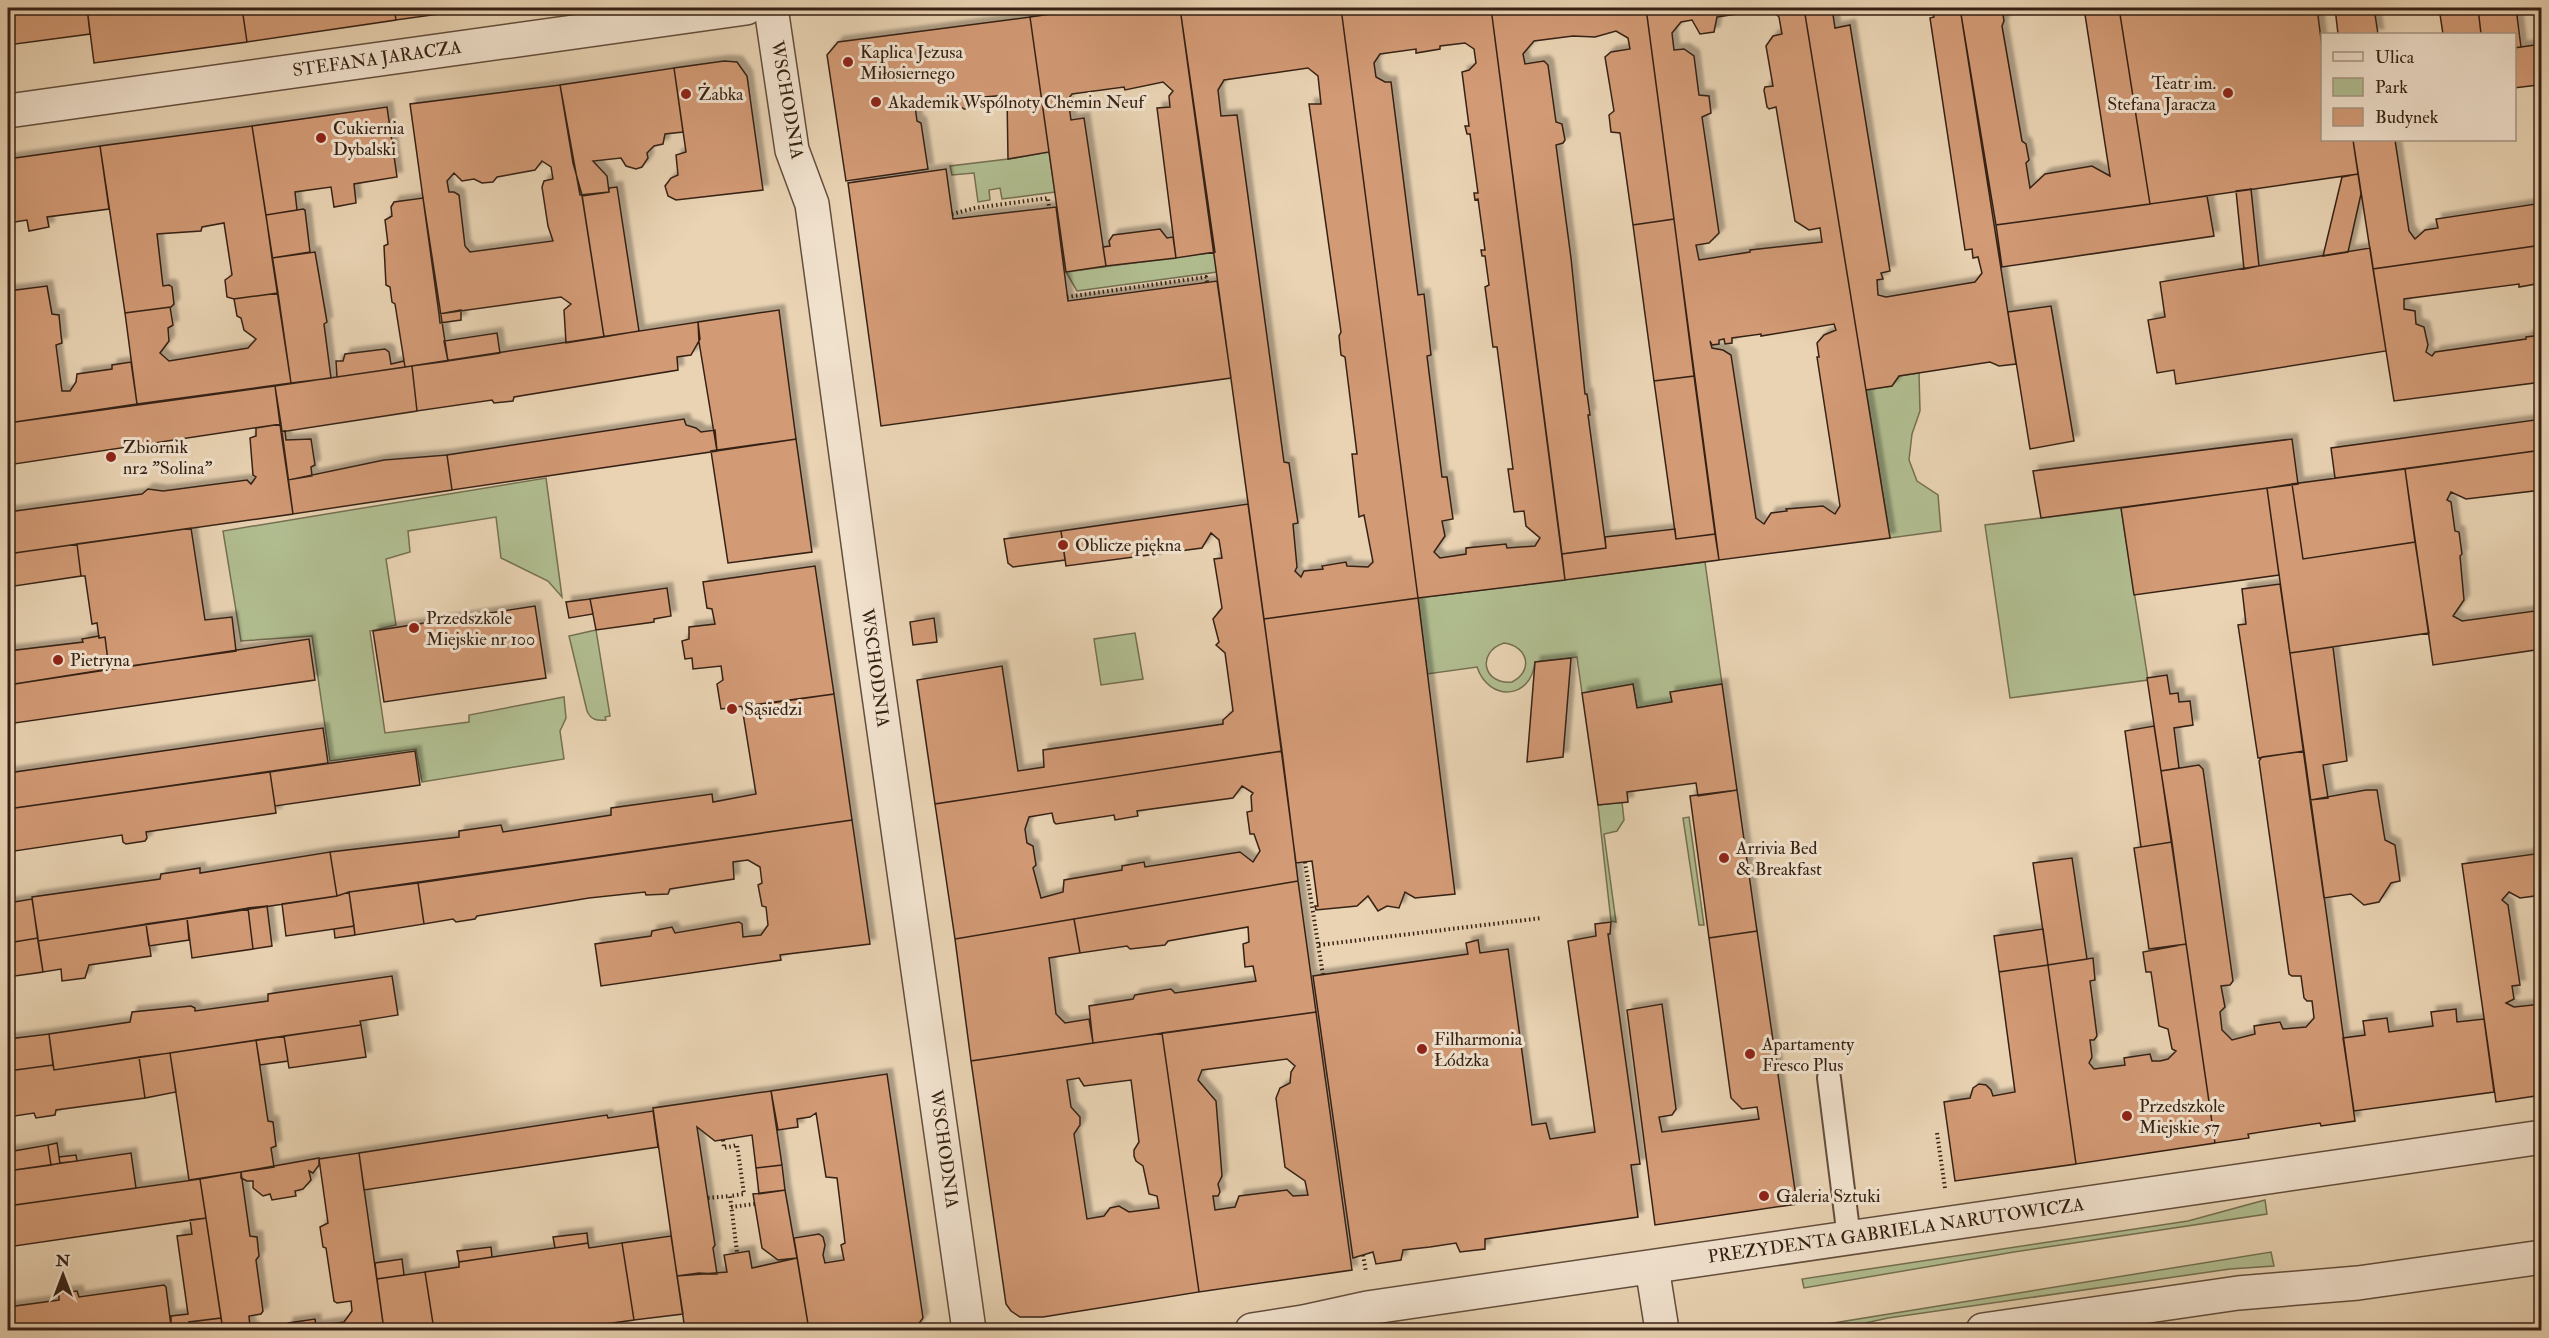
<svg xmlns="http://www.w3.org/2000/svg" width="2549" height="1338" font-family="'IM FELL Double Pica',serif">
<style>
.green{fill:#b1be91;stroke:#747052;stroke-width:1.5;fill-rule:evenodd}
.building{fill:#d29a75;stroke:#362114;stroke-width:1.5;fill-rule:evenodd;filter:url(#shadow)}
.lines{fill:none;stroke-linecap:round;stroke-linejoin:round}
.service-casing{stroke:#634e3c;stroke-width:26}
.tertiary-casing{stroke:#634e3c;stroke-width:36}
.path{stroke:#362114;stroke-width:4;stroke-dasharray:1.5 3;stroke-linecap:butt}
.service{stroke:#f1e2ce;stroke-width:22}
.tertiary{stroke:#f1e2ce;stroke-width:33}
.poi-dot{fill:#8f2418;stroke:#f1e2ce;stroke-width:2}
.labels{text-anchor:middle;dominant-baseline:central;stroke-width:6;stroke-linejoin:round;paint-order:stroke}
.poi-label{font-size:18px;fill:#362114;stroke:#f1e2ce;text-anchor:start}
.street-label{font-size:18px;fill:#362114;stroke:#f1e2ce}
</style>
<defs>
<filter id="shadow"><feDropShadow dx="5.5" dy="-5.5" stdDeviation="1.5" flood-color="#0004"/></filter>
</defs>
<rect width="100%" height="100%" fill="#e9d3b3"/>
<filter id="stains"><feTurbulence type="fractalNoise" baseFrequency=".00333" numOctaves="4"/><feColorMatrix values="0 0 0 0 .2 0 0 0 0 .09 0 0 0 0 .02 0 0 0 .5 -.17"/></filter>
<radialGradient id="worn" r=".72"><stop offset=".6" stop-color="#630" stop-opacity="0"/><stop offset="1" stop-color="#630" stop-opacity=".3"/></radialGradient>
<path class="green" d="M1049 152 1055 192 1002 199 1000 188 989 190 990 200 978 202 974 173 952 175 950 166 1008 159Z
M1215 252 1217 272 1077 291 1066 272Z
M1919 373 1920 411 1912 434 1909 460 1917 481 1938 495 1941 531 1890 538 1866 390 1892 386 1899 376Z
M546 478 562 597 548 581 501 558 496 517 408 531 410 552 386 559 396 625 370 631 385 733 469 722V715L564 697 566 718 560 731 564 759 422 782 416 749 330 761 312 636 241 641 223 531Z
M2121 508 2148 680 2010 698 1985 525Z
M1705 562 1722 684 1671 692 1672 702 1637 708 1633 684 1582 693 1577 657 1535 662C1531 700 1489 702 1477 667L1427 674 1418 598ZM1504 643C1528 646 1534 671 1512 682 1483 685 1476 652 1504 643Z
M596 630 610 716 605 717 606 720C597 721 591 720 587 711L569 636Z
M1135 633 1143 679 1101 685 1094 639Z
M1622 802 1624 820 1617 831 1604 834 1616 922 1611 921 1598 805Z
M1689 817 1704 925H1699L1683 818Z
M2265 1200 2267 1214 2014 1252 1804 1288 1802 1279 2188 1221Z
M2271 1252 2274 1266 2230 1269 1888 1318 1834 1330H1809V1327Z"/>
<path class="building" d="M8 8H87L90 34 8 45Z
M87 8H242L247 42 94 63Z
M242 8H394L396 20 247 42Z
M394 8H483L396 20Z
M1094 8H1180L1215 252 1176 258 1157 108 1170 107 1169 96 1173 91 1163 82 1125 90 1124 87 1072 94 1065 103 1069 106 1071 120 1084 118 1106 266 1066 272 1030 17Z
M1180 8H1341L1418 598 1264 619ZM1308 68 1318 76 1321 104H1309L1341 332 1339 336 1341 355 1345 357 1357 454H1352L1359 517 1364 515 1373 562 1368 567 1347 566 1346 562 1322 566 1323 569 1304 571 1301 577 1295 571 1297 567 1293 524 1298 523 1289 463 1284 462 1237 115 1221 116 1218 90 1224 80Z
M1341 8H1491L1565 580 1418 598ZM1465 43 1474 49 1476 63 1469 70 1462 72 1469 126H1465L1467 134H1470L1478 193H1474L1475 200 1478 199 1485 250H1481L1482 256H1485L1489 285 1485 287 1493 347H1497L1513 469H1508L1514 512 1524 511 1526 526 1540 538 1535 546 1507 548 1506 544 1466 548V554L1440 558 1434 552 1445 536 1442 521 1453 519 1447 477H1442L1427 356 1431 355 1424 294 1418 295 1391 82H1385L1376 77 1374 63 1380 54 1416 49V53L1440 49V46Z
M1491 8H1646L1674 219 1633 225 1620 133 1611 132 1609 115 1614 111 1605 57 1611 52 1630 49 1628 38 1616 31 1595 37 1573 36 1534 41 1523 54 1525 64 1544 61 1548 65 1556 122 1562 124 1565 140 1563 143 1556 145 1571 258 1585 394H1587L1590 415H1588L1606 548 1562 554Z
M1646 8H1804L1890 538 1719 560ZM1771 9 1779 17 1782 34 1773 36 1766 46 1773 86 1765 87 1764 90 1767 107 1769 109 1776 107 1795 221 1809 230 1820 228 1822 242 1750 250V252L1699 260 1696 245 1709 243 1719 233 1702 117 1711 113 1709 96 1699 95 1694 56 1684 49 1674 50 1672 33 1681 22 1692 20 1700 34 1714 32 1717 17ZM1834 324 1836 330 1824 335 1817 343 1819 357H1817L1840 506 1835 514 1823 506 1786 509 1787 511 1771 513 1764 524 1756 518 1731 355 1723 350 1712 348 1710 341 1712 345 1719 344V340L1724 339 1725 344 1732 343V338L1761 334V336Z
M1804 8H1832L1835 28 1850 25 1890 271 1881 273 1883 279 1877 280 1878 295 1886 297 1975 282 1982 273 1978 257 1973 258 1972 249 1965 250 1930 18 1934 17 1933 8H1960L2016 364 1999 366 1990 362 1899 376 1892 386 1866 390Z
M1960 8H2002L2004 21 2002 26 2022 141 2026 144 2029 160 2026 163 2030 188 2045 174 2092 166 2110 176 2084 8H2119L2150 204 1996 225Z
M2119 8H2317L2322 47V140H2353L2358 174 2150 204Z
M2335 8H2374L2378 34H2338Z
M2439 8H2478L2481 34H2443Z
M2478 8H2516L2521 47 2514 48V34H2481Z
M1030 17 1049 152 1008 159 1007 95 984 97 983 107 964 109 959 105 935 107 920 98 915 106 917 121 921 123 928 169 846 181 827 55 838 42Z
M2542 44V73L2538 85 2514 88V48Z
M724 61 737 62 747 76 763 190 676 200 668 196 665 186 671 178 678 175 676 155 686 152 674 68Z
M674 68 683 132 665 134 663 144 654 146 647 153 648 158 642 167 636 169 626 166 621 158 593 161 607 176 609 192 580 195 560 85Z
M560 85 573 163 582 195 604 337 566 343 564 310 571 304 561 297 439 314 410 104ZM542 161 551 167 553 179 544 181 542 187 548 226 553 241 470 252 465 246 459 195 454 192H449L447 181 454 173 462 181 474 179 482 183 493 182 497 177 535 170Z
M387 107 397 177 354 184 356 203 334 207 331 187 295 192 297 210 266 215 252 126Z
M252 126 278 293 234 299 227 297 225 280 232 275 224 223 202 227 201 231 157 234 163 286 169 285 172 287 174 304 171 307 125 313 100 146Z
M2353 140H2395L2409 231 2415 239 2425 230 2438 228 2436 219 2542 203V245L2373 269Z
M100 146 109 209 47 217 49 227 29 231 27 220 8 223V159Z
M946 169 953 219 1056 207 1068 301 1217 281 1231 378 881 426 848 183Z
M2358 174 2361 194 2348 252 2323 256 2342 177Z
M617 187 639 331 604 337 582 196 609 192V188Z
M2251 189 2259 266 2244 269 2236 191Z
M2207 196 2214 236 2002 267 1996 225Z
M423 198 448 361 405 367 395 304 392 302 390 287 386 285 384 246 388 244 385 220 392 216 391 207 394 202Z
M303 209 305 210 310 252 272 258 266 215Z
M1674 219 1694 376 1654 381 1633 225Z
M1160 229 1167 238 1173 237 1176 258 1106 266 1103 247 1110 246 1109 241 1113 235Z
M2542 245 2541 283 2519 287V284L2404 299V309L2415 311 2416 324 2424 327 2428 345 2426 352 2432 356 2435 352 2526 339V337L2542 335V382L2394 401 2373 269Z
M2370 248 2386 351 2176 384 2174 370 2157 373 2148 320 2165 317 2160 282Z
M315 252 327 322 324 324 331 378 291 383 272 258Z
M47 286 52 314 59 315 61 335 62 343 56 345 62 391H70L76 382 77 374 112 369V365L131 362 137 404 8 423V291Z
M278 293 291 383 137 404 125 313 170 307 173 325 168 328 169 341 160 353 169 361 248 348 256 339 244 330 241 318 237 316 234 299Z
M2051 306 2074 441 2030 449 2008 312Z
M461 310V320L440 323 439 314Z
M779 310 796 439 717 451 699 342 698 322Z
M698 322 700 339 691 355 677 357 678 370 514 397 513 401 494 403 492 400 417 411 412 366Z
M497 333 500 353 448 361 444 341Z
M385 349 389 352 391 364 404 361 405 367 337 377 336 361H343L345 354Z
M412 366 417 411 281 432 275 386Z
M1694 376 1715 534 1676 539 1654 381Z
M275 386 281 424 8 465V423Z
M684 419 686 425 696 428 701 432 715 430 717 451 452 490 447 455Z
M2542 419V450L2335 478 2331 448Z
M281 424 293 514 8 554V512L142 494 148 489 163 491 247 480 251 484 256 477 253 475 250 438 256 436V428Z
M285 431 286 440 311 439 315 465 311 467 312 476 288 480 281 432Z
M796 439 812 552 728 563 711 451Z
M2292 439 2298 484 2041 518 2033 471Z
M2542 450V490L2466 499 2451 492 2447 500 2451 502 2455 531 2459 532 2462 554 2460 556 2464 600 2453 616 2462 621 2542 610V649L2433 665 2405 469Z
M447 455 452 490 293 514 288 480 384 460Z
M2405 469 2415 542 2303 559 2292 484Z
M2292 484 2303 559 2415 542 2429 633 2290 653 2267 488Z
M2267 488 2279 575 2134 595 2121 508Z
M1248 504 1282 751 935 804 917 680 1002 666 1018 771 1044 767 1043 750 1223 724V720L1233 711 1225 653 1216 645 1219 642 1213 619 1222 608 1214 559 1222 558 1219 540 1211 533 1202 548 1066 566 1061 531Z
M191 528 205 620 232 617 236 651 109 669 105 637 99 638 97 623 92 624 85 576H81L77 544Z
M1675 529 1676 539 1715 534 1719 560 1565 580 1562 554 1606 548 1605 537Z
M1061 531 1065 560 1013 567 1008 563 1004 539Z
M77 544 81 576 8 587V554Z
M815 566 834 694 721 709 717 684 723 680 721 666 693 669 692 658 685 659 682 641 689 639V627L715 624 712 609 707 608 703 582Z
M2280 584 2304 751 2258 758 2238 625 2246 624 2242 589Z
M667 588 671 616 654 619V622L596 630 590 599Z
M1418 598 1455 894 1415 898 1405 892 1399 908 1387 906 1378 911 1368 896 1357 906 1316 910 1315 906H1318L1312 861 1296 863 1264 619Z
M590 599 593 614 569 618 566 602Z
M535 606 546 678 384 702 373 631Z
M934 618 937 642 913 645 910 622Z
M99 636V638L105 637 109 669 8 685V651L83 642 82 639Z
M309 639 315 680 8 724V685Z
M2333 647 2347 761 2323 765 2328 798 2310 800 2290 653Z
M1571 658 1563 757 1527 762 1535 662Z
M2167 675 2170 694 2178 693 2179 702 2190 701 2193 725 2174 728 2179 768 2161 771 2147 678Z
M1633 684 1637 708 1672 702 1670 692 1722 684 1737 790 1698 796 1696 783 1627 792 1628 802 1598 805 1582 693Z
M834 694 852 820 349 892 337 896 330 852 459 837V831L501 825 503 832 611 815V808L712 794 713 802 756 794 742 707Z
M2154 726 2172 842 2141 847 2125 731Z
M323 728 328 763 8 809V773Z
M415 751 420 785 275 806 270 772Z
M1282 751 1298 881 955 939 935 804ZM1242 786 1253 793 1251 796 1252 811 1247 812 1250 834H1254L1260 851 1253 862 1240 852 1145 867 1144 862 1122 866V870L1064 880 1063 892 1041 898 1033 868 1036 865 1033 846 1027 843 1025 829 1029 817 1052 813 1054 822 1056 824 1114 815 1115 820 1138 816 1137 811 1233 798Z
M2304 751 2355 1121 2321 1126 2320 1123 2248 1134 2249 1138 2215 1143 2161 771 2199 765 2203 769 2233 981 2230 985 2221 986 2225 1007 2220 1012 2222 1030 2232 1040 2255 1034 2254 1026 2280 1022 2283 1029 2306 1027 2314 1018 2312 1001H2307L2304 998 2301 976H2292L2289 974 2259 761 2262 757Z
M270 772 276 813 146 832 147 838 145 841 126 844 123 842 122 835 8 852V809Z
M1737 790 1757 931 1709 938 1690 796Z
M2366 790H2377L2385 840 2395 845 2400 881 2391 883 2379 902 2364 905 2351 894 2324 898 2310 800Z
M852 820 870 944 780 955 781 960 601 986 595 944 651 936 652 931 672 927 675 933 739 922 742 924 743 937 761 935 768 925 766 907 762 906 758 885 762 883 760 867 748 860 733 862 734 879 670 889 668 894 646 895 645 892 589 898 477 916 475 919 456 922 453 919 424 924 418 883Z
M2172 842 2186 944 2149 949 2134 848Z
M330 852 337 896 38 941 32 897 160 879 161 874 181 871 200 868V873Z
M2542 853V895L2520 898 2509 892 2502 900 2508 905 2520 985 2512 986 2514 999 2506 1003 2514 1007 2542 1004V1095L2496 1102 2462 864Z
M2072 858 2087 959 2048 965 2033 863Z
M1298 881 1316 1012 1093 1043 1089 1006 1133 999 1135 995 1171 989 1175 993 1256 981 1253 966 1245 967 1243 944 1249 942 1248 927 1168 941 1165 945 1130 949 1127 946 1080 953 1074 919Z
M418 883 424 924 355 935 349 892Z
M349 892 354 926 286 936 282 904 337 896Z
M32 899 38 938 8 943V903Z
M267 906 272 946 253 949 248 908Z
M248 908 253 949 192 958 187 918Z
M187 918 189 940 149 946 146 924Z
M1074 919 1080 953 1049 958 1056 1014 1065 1023 1089 1019 1093 1043 971 1061 955 939Z
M1611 922 1610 934H1608L1640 1164 1631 1165 1638 1217 1485 1239V1249L1460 1252 1456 1243 1430 1247 1403 1250 1401 1260 1376 1264 1373 1252 1353 1258 1313 976 1468 954 1466 943 1478 940 1480 953 1508 949 1532 1125 1546 1123 1550 1139 1595 1132 1568 941 1596 936 1595 924Z
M146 924 151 956 89 965 85 978 62 981 61 969 43 972 38 941Z
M354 926 355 935 335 938 334 929Z
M2043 929 2048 965 1999 972 1994 936Z
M1757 931 1797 1204 1655 1225 1627 1010 1662 1004 1676 1109 1672 1115 1659 1117 1662 1132 1759 1119 1757 1107 1742 1109 1731 1098 1709 938Z
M38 938 43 972 8 977V943Z
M2186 944 2215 1143 2076 1164 2048 965 2093 958 2095 980 2090 981 2097 1036 2094 1040H2090L2092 1057 2089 1063 2094 1069 2125 1065 2124 1058 2150 1054 2152 1061H2160L2168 1059 2176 1051 2172 1049 2168 1029 2159 1026 2151 972H2146L2143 952Z
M2048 965 2076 1164 1955 1181 1944 1102 1970 1098 1973 1088 1979 1084 1986 1085 1991 1090 1993 1096 2015 1092 1999 972Z
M392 976 398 1015 360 1021 361 1025 54 1070 49 1034 130 1022 132 1012 191 1006 195 1008V1011L268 1001V994Z
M2456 1009 2457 1022 2484 1019 2494 1092 2354 1111 2343 1038 2365 1035 2363 1021 2387 1018 2389 1032 2433 1026 2431 1012Z
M1316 1012 1352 1270 1199 1292 1162 1033ZM1287 1059 1295 1066 1291 1072 1290 1083 1280 1088 1276 1098 1285 1167 1305 1181 1308 1195 1293 1196 1287 1190 1239 1196 1235 1207 1215 1210 1213 1196H1218L1220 1192 1218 1184 1222 1176 1216 1101 1198 1080 1202 1070Z
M361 1025 366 1057 289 1068 284 1036Z
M1162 1033 1199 1292 1043 1317H1020L1011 1311 1006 1304 971 1061ZM1079 1078 1084 1086 1131 1080 1139 1142 1134 1150V1156L1136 1161 1143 1166 1149 1194 1157 1196 1159 1208 1129 1212 1119 1206 1110 1208 1104 1216 1087 1219 1074 1134 1080 1125V1117L1071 1107 1067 1080Z
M49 1034 53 1065 8 1071V1039Z
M284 1036 288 1061 260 1065 256 1040Z
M256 1040 268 1121 273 1122 276 1146 271 1148 274 1167 189 1180 170 1053Z
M170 1053 176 1092 145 1098 139 1057Z
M139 1057 145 1098 56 1110 55 1115 36 1118 34 1113 8 1117V1071L53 1065 54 1070Z
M887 1074 923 1318 914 1330H809L794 1238 819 1234 823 1237 825 1245 823 1255 825 1263 844 1260 841 1245 845 1243 837 1178 826 1177 816 1113 810 1117 797 1119 798 1127 778 1130 771 1091Z
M771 1091 782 1165 756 1168 752 1135 715 1141 697 1127 715 1245 713 1248 717 1274 699 1273 677 1276 653 1108Z
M653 1111 658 1147 364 1190 359 1153 607 1115 608 1118Z
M57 1143 60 1163 51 1165 48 1145Z
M48 1145 51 1165 8 1171V1152Z
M131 1153 136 1188 8 1206V1171Z
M359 1153 384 1330H287L288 1323 315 1319 316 1326 344 1322 352 1311 351 1301 337 1303 334 1301 326 1248 323 1247 320 1227 328 1223 319 1159Z
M76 1155 77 1161 60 1163 59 1157Z
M319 1158V1165L313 1173 309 1171 311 1180 303 1189 295 1191 296 1196 272 1200 270 1194 263 1196 253 1188V1181H247L241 1178V1172Z
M782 1165 785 1190 759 1194 756 1168Z
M241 1172 250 1236 257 1237 259 1256 256 1260 263 1311 261 1314 249 1316 250 1326 255 1330H223L200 1179Z
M200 1179 206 1218 8 1247V1206Z
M785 1190 797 1258 778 1260 762 1248 753 1194Z
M206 1218 221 1318 189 1322 190 1325 171 1328V1316L188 1314 177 1236 192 1234 190 1220Z
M587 1233 588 1243 555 1248 553 1237Z
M671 1236 683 1314 634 1320 622 1243Z
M588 1243 589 1248 622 1243 634 1320 562 1330H434L425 1272 459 1267V1262Z
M491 1247 492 1257 459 1262 457 1251Z
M749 1251 752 1268 797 1258 809 1330H685L677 1276 727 1272 724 1255Z
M402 1259 404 1275 377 1279 375 1263Z
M425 1272 434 1330H384L377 1279Z
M164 1285 166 1287 171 1326 141 1330H8V1307L59 1300V1293L77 1291 79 1297Z
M221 1318 223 1330H191L189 1322Z"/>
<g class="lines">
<g class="service-casing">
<path id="service" d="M1829 1078 1849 1238"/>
</g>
<g class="tertiary-casing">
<path id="tertiary" d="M771 8 792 150 812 204 873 653 969 1330
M8 111 746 8
M1652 1267 1662 1330
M1252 1330 1303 1322 1367 1308 2542 1137
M1983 1330 2238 1293 2358 1283 2542 1257"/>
</g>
<path class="path" d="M952 214 975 208 1048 198 1049 208
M1067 297 1206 277 1207 282
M1305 862 1323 975
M1319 945 1542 918
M1937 1133 1945 1188
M723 1140 724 1148 737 1145 744 1194 730 1196 737 1252
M708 1198 730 1196
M731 1207 755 1204
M1363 1255 1366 1272"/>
<use href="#service" class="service"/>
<use href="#tertiary" class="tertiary"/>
</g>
<g class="poi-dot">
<circle cx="848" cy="62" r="6"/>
<circle cx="2228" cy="93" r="6"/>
<circle cx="686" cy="94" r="6"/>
<circle cx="876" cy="102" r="6"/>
<circle cx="321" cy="138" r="6"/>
<circle cx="111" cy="457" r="6"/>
<circle cx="1063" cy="545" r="6"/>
<circle cx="414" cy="628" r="6"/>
<circle cx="58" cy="660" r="6"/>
<circle cx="732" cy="709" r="6"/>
<circle cx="1724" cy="858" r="6"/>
<circle cx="1422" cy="1049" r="6"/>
<circle cx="1750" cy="1054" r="6"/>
<circle cx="2127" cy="1116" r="6"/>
<circle cx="1764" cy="1196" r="6"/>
</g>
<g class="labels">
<g class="poi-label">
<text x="860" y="52">Kaplica Jezusa<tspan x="860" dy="21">Miłosiernego</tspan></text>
<text x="2216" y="83" text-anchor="end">Teatr im.<tspan x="2216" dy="21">Stefana Jaracza</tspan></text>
<text x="698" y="94">Żabka</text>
<text x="888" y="102">Akademik Wspólnoty Chemin Neuf</text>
<text x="333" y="128">Cukiernia<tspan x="333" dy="21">Dybalski</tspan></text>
<text x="123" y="447">Zbiornik<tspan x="123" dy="21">nr2 "Solina"</tspan></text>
<text x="1075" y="545">Oblicze piękna</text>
<text x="426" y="618">Przedszkole<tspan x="426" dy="21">Miejskie nr 100</tspan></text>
<text x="70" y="660">Pietryna</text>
<text x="744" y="709">Sąsiedzi</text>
<text x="1736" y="848">Arrivia Bed<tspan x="1736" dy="21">&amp; Breakfast</tspan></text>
<text x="1434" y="1039">Filharmonia<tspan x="1434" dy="21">Łódzka</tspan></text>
<text x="1762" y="1044">Apartamenty<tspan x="1762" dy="21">Fresco Plus</tspan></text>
<text x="2139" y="1106">Przedszkole<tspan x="2139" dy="21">Miejskie 57</tspan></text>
<text x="1776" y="1196">Galeria Sztuki</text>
</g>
<g class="street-label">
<text transform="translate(377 59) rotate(-8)">STEFANA JARACZA</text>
<text transform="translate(787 100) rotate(80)">WSCHODNIA</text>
<text transform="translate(875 668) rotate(82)">WSCHODNIA</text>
<text transform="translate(944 1149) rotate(82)">WSCHODNIA</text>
<text transform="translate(1896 1231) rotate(-8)">PREZYDENTA GABRIELA NARUTOWICZA</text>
</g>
</g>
<rect width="2549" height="1338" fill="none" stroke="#e9d3b3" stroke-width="30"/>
<rect x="9" y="9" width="2531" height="1320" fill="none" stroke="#362114" stroke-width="3"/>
<rect x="15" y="15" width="2519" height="1308" fill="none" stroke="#362114" stroke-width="1.5"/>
<rect x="2321" y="33" width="195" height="108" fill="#f1e2ce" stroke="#a69584" stroke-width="1.5"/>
<rect x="2333" y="52" width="30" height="9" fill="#f1e2ce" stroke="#a69584" stroke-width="1.5"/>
<text x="2375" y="63" font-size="18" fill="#362114">Ulica</text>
<rect x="2333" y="78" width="30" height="18" fill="#b1be91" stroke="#a69584" stroke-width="1.5"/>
<text x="2375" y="93" font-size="18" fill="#362114">Park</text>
<rect x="2333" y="108" width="30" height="18" fill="#d29a75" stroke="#a69584" stroke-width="1.5"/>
<text x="2375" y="123" font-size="18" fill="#362114">Budynek</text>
<g transform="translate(63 1275)" stroke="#f1e2ce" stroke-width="4.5" paint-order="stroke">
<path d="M0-4.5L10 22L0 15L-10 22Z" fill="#362114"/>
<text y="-9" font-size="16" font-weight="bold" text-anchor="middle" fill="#362114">N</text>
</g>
<rect width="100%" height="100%" filter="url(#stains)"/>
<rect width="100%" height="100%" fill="url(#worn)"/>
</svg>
